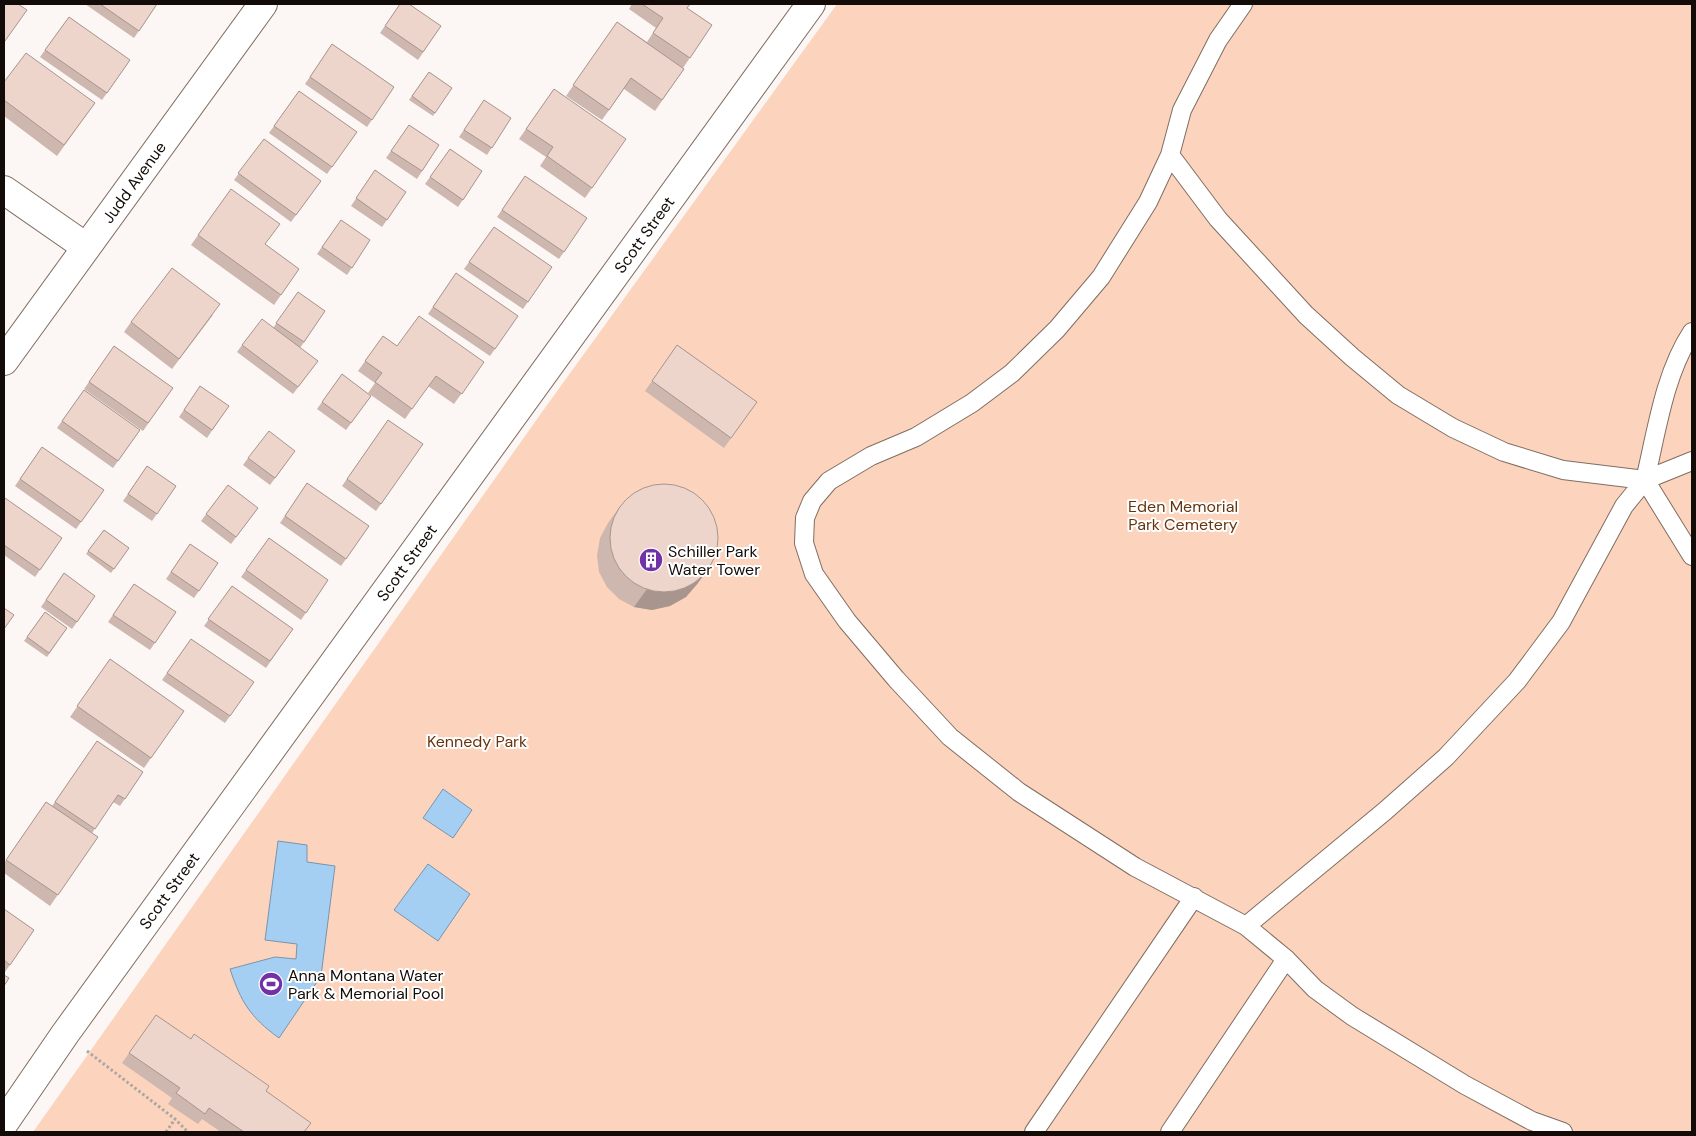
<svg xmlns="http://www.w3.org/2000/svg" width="1696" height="1136" font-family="'DM Sans',sans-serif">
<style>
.green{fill:#fcd4bd}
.water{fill:#a5cef3;stroke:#7994ac}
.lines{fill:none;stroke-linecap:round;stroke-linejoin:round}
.service-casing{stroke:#816d61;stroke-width:20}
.minor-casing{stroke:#816d61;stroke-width:30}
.path{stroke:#aba6a3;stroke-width:3;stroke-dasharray:2.5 2.5;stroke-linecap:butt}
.service{stroke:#fff;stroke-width:18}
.minor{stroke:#fff;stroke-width:28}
.wall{fill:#cdb7af}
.shaded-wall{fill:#a7958e}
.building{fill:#eed5cb;stroke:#a7958e}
.labels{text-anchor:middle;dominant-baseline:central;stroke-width:4;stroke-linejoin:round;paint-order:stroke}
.street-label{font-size:16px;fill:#120b07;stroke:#fff}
.park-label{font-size:16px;fill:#66340f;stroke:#fff}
.poi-label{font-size:16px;fill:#120b07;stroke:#fff;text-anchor:start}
</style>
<rect width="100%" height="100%" fill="#fcf7f5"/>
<path class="green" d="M837 4H1692V1132H33L542 412Z"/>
<path class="water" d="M443 789 472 810 453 838 423 818Z
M278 841 307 845V862L335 866 321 976 279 1038C250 1017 241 1002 230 969L275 957 296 959 297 944 265 940Z
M428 864 470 894 438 941 394 910Z"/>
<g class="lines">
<g class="service-casing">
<path id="service" d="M1243 4 1218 40 1182 110 1170 155 1148 202 1101 277 1057 329 1012 373 972 403 916 437 871 456 829 481 812 501 805 518 804 543 814 574 847 621 896 679 950 737 1019 792 1135 867 1246 926 1286 959 1315 989 1352 1016 1465 1085 1532 1121 1563 1132
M1170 155 1218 219 1306 315 1352 357 1398 395 1453 428 1504 452 1563 470 1645 480 1692 461
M1645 480C1657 430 1664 375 1692 332
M1246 926 1385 811 1446 757 1517 681 1561 622 1624 506 1645 480 1692 556
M1034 1132 1194 897
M1170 1132 1286 959"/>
</g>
<g class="minor-casing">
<g id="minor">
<path d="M4 190 86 247"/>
<path id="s1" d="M4 361 263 4"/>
<path id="s2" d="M4 1123 65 1034 811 4"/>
</g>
</g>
<path class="path" d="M87 1051 175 1119 188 1132
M166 1132 175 1119"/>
<use href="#service" class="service"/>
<use href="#minor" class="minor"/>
</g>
<path class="wall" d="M85 4H157L134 38Z
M400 4 441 26 418 60 380 33Z
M632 4H690L687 8 712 25 683 68 684 69 655 111 624 89 602 120 566 96 617 22 647 42 656 28 629 9Z
M69 17 130 60 102 100 40 57Z
M332 44 394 87 367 127 305 84Z
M429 72 452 88 433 116 409 100Z
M4 82 95 103 57 156 4 116Z
M554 89 592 188 585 198 540 166 546 157 519 139Z
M299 91 357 132 327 174 269 133Z
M484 100 511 118 487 155 459 137Z
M409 125 439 145 417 179 386 158Z
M264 139 321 181 291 222 234 180Z
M450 149 482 171 458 207 425 184Z
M375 170 406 192 382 227 351 206Z
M525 176 587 218 559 259 497 217Z
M231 189 265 244 299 269 274 305 191 245Z
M341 220 370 240 347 275 317 254Z
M494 227 552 267 523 309 464 269Z
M456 273 518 316 490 356 428 314Z
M298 292 325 311 300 348 318 361 293 394 237 352 242 345 273 328Z
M213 315 172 369 124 332 131 322Z
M383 336 397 346 484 362 454 404 428 386 405 419 368 393 375 383 358 371Z
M677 345 757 402 724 448 645 391Z
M114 346 173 388 143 431 84 389Z
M342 374 371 396 346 430 317 409Z
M200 386 229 406 207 438 179 417Z
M84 390 140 430 113 468 57 428Z
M388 420 423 444 376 511 342 486Z
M42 447 104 490 76 529 15 486Z
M248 458H290L270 485 243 465Z
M147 466 176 486 152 521 123 501Z
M307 483 369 526 341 566 280 523Z
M228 485 258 508 231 544 201 521Z
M4 500 62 538 35 577 4 555Z
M621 505 698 583 686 597 670 606 652 610 634 607 619 599 607 587 599 572 597 555 600 538 608 523Z
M104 530 129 548 111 573 86 554Z
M269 538 328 580 301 620 241 577Z
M190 544 218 563 194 598 166 579Z
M64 573 95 596 72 629 41 607Z
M134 584 176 612 150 650 108 622Z
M232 586 293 629 266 668 204 626Z
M45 612 67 628 47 657 24 641Z
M191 639 254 682 225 723 162 680Z
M110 659 184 711 144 768 70 717Z
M97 741 143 772 120 806 113 802 92 833 98 837 50 906 4 873V863L46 802 52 806Z
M4 909 34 930 5 972 4 971Z
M156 1015 266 1091 304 1132H221L202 1119 198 1124 168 1104 172 1098 122 1063Z"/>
<path class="shaded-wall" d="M711 565 698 583 686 597 670 606 652 610 634 607 647 589Z"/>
<path class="building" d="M4 4H18L27 10 5 41 4 40Z
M100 4H157L139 31Z
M400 4H409L441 26 423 52 385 26Z
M642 4H690L687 8 712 25 690 58 653 33 663 18Z
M69 17 130 60 107 93 45 50Z
M617 22 684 69 662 100 631 78 609 110 573 85Z
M332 44 394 87 372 120 310 77Z
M26 53 95 103 64 145 4 100V82Z
M429 72 452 88 435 113 412 96Z
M554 89 626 139 592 188 547 156 553 147 526 129Z
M299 91 357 132 332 167 274 126Z
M484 100 511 118 492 148 464 130Z
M409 125 439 145 422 171 391 151Z
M264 139 321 181 296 215 238 173Z
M450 149 482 171 463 200 430 177Z
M375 170 406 192 387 220 356 198Z
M525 176 587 218 564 252 502 210Z
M231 189 280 224 265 244 299 269 281 295 198 235Z
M341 220 370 240 352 268 322 247Z
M494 227 552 267 528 302 469 262Z
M172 268 220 304 179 359 131 322Z
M456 273 518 316 495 349 433 307Z
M298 292 325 311 304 342 276 323Z
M419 316 484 362 462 394 436 376 412 409 375 382 382 373 365 361 383 336 397 346Z
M262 319 318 361 298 387 242 345Z
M677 345 757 402 731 438 652 381Z
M114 346 173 388 148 423 89 382Z
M342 374 371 396 351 423 322 402Z
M200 386 229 406 212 430 184 410Z
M84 390 140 430 118 461 62 421Z
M388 420 423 444 381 504 347 479Z
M269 431 295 451 275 478 248 458Z
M42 447 104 490 81 522 20 479Z
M147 466 176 486 157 514 128 494Z
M307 483 369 526 346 559 285 516Z
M610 538a54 54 0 1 1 108 0a54 54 0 1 1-108 0Z
M228 485 258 508 236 537 206 514Z
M5 498 62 538 40 570 4 545V500Z
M104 530 129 548 114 569 88 551Z
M269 538 328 580 306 613 246 570Z
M190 544 218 563 199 591 171 572Z
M64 573 95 596 77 622 46 600Z
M134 584 176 612 155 643 113 615Z
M232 586 293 629 270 661 208 619Z
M4 608 14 615 4 629Z
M45 612 67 628 49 653 27 637Z
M191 639 254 682 230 716 167 673Z
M110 659 184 711 151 758 77 706Z
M97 741 143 772 125 799 118 795 95 829 55 802Z
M46 802 98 837 58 895 6 860Z
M4 909 34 930 10 965 4 960Z
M4 975 9 978 4 986Z
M156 1015 191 1039 194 1034 269 1086 266 1091 311 1123 304 1132H244L209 1108 205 1114 176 1093 180 1088 129 1053Z"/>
<defs>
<g id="building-disc" transform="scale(1.25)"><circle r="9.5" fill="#7132a7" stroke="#fff"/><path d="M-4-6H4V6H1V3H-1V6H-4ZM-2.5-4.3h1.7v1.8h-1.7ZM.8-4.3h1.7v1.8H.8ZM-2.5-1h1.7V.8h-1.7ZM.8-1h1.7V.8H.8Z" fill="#fff"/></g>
<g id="stadium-disc" transform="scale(1.25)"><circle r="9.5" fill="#7132a7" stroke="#fff"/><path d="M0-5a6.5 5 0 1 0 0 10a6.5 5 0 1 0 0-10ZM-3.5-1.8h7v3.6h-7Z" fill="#fff"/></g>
</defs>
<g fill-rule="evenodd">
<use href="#building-disc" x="651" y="560"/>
<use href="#stadium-disc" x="271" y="984"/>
</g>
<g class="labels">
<g class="street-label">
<text stroke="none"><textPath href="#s1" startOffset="221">Judd Avenue</textPath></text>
<text stroke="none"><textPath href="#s2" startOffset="1095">Scott Street</textPath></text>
<text stroke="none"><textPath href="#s2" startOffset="690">Scott Street</textPath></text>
<text stroke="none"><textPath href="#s2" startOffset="285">Scott Street</textPath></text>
</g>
<g class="park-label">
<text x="1183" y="506">Eden Memorial<tspan x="1183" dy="18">Park Cemetery</tspan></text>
<text x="477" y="741">Kennedy Park</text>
</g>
<g class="poi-label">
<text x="668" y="551">Schiller Park<tspan x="668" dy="18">Water Tower</tspan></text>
<text x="288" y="975">Anna Montana Water<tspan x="288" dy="18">Park &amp; Memorial Pool</tspan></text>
</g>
</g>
<rect width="1696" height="1136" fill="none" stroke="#120b07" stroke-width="10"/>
</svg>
